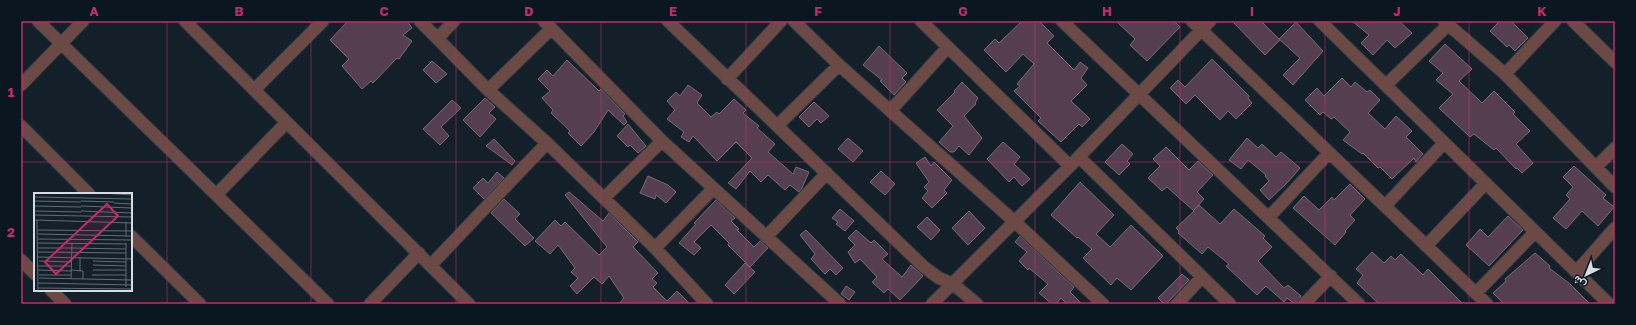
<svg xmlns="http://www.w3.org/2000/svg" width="1636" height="325" font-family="'Golos Text',Vazirmatn,sans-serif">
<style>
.building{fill:#553e4f;stroke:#796974}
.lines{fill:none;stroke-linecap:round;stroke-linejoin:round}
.street-casing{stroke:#2e3a43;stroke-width:14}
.street{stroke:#6b4a46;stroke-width:12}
.grid{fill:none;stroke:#c42c69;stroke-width:1;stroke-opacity:0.55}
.inset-road{fill:none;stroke:#616c73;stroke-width:1}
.view{fill:#c42c69;fill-opacity:0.15;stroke:#c42c69;stroke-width:2}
.inset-edge{fill:none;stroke:#d5dde3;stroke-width:2}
.neatline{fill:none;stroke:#c42c69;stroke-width:1.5}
.grid-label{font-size:13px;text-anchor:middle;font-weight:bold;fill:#c42c69}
</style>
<rect width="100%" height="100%" fill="#132029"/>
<path class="building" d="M348 21H407L412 28 403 35 412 41 399 59 397 58 373 83 371 81 362 89 342 66 349 59 330 40Z
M1022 21H1039L1054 36 1047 43 1074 70 1080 62 1088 68 1081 78 1087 85 1071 101 1090 119 1082 127 1079 124 1061 142 1038 121 1041 118 1014 91 1020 86 1017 84 1034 64 1023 54 1006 72 984 50 995 39 999 43Z
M1116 21H1174L1180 27 1147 61 1130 45 1135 39Z
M1232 21H1261L1280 40 1265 55Z
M1352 21H1399L1412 33 1395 48 1387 40 1373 55 1361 43 1369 35Z
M1500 21H1511L1528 38 1515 51 1509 45 1507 47 1490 31Z
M1296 22 1323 51 1293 85 1283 75 1300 58 1279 39Z
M1445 44 1472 69 1459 81 1482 103 1494 91 1515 112 1513 114 1530 131 1516 144 1533 163 1522 173 1517 168 1516 169 1496 148 1494 150 1474 134 1470 137 1439 108 1453 94 1436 80 1443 73 1429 61Z
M879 46 907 73 902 78 906 82 894 95 880 81 882 80 863 65Z
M1212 59 1249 96 1248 98 1252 103 1236 119 1228 111 1220 120 1195 95 1186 104 1170 88 1178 80 1185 87Z
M567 60 599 91 601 89 625 114 623 116 627 122 624 125 608 110 594 132 581 146 568 133 570 131 551 113 553 110 542 98 550 91 538 79 547 70 553 76Z
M432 61 447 74 436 83 423 70Z
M1342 78 1351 87 1355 82 1367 92 1370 90 1380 100 1368 113 1385 129 1396 116 1412 131 1406 137 1423 154 1416 162 1414 158 1392 179 1380 167 1378 168 1363 153 1362 154 1343 140 1350 132 1334 117 1331 119 1323 112 1320 115 1305 100 1317 88 1324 96Z
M962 82 978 98 975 103 976 104 964 116 982 138 969 155 959 146 954 152H950L939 142 953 126 937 110 955 92 954 91Z
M688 85 702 95 697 103 711 117 717 112 719 114 734 99 746 110 743 113 759 126 757 128 775 144 768 152 793 174 796 167 809 172 802 188 799 192 790 185 785 190 768 175 761 182 750 171 736 189 728 183 752 158 736 142 717 161 693 136 689 142 681 137 684 132 667 119 675 110 667 101 676 92 680 96Z
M485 98 495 107 489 113 496 119 480 137 463 120Z
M452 100 461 108 441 127 449 136 440 145 423 129Z
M814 102 829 116 821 123 817 119 809 127 799 117Z
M628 124 646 146 638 153 630 145 628 147 617 136Z
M848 138 863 151 853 162 838 149Z
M1247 138 1258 148 1262 144 1276 157 1281 152 1300 168 1288 182 1269 200 1260 190 1269 181 1265 176 1266 175 1248 160 1241 169 1229 160Z
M494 139 515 161 512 165 486 146Z
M1003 142 1020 157 1014 164 1030 179 1022 186 1014 177 1009 182 987 159Z
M1122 144 1133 154 1127 161 1130 164 1119 175 1105 162Z
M1166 147 1189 170 1198 161 1213 175 1197 192 1204 199 1194 210 1199 205 1220 224 1234 209 1265 236 1263 238 1272 247 1258 261 1284 288 1288 285 1301 296 1297 304H1295L1287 298 1284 302 1266 286 1257 295 1226 266 1229 264 1208 247 1202 254 1178 233 1179 231 1176 228 1194 211 1167 187 1162 191 1148 178 1160 166 1153 159Z
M925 157 931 166 934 162 952 180 944 190 947 193 932 208 922 198 928 191 924 187 929 182 916 163Z
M1574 166 1606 195 1603 198 1614 207 1598 226 1582 211 1566 229 1553 218 1570 199 1566 195 1573 187 1563 177Z
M881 171 895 184 885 195 870 182Z
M497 172 504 178 484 199 473 188 483 178 488 183Z
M648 176 668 185 676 192 666 203 656 195 655 199 640 193Z
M1080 182 1114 215 1096 234 1110 247 1131 225 1163 256 1131 290 1117 278 1111 285 1083 258 1092 249 1078 237 1077 238 1051 215Z
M1350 184 1365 199 1350 215 1355 220 1345 231 1346 232 1335 245 1293 208 1304 196 1319 210 1332 197 1334 200Z
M569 192 603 221 609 213 638 242 633 247 658 273 652 279 657 283 653 287 667 301 677 291 690 304H619L624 298 609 276 602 284 594 277 577 294 570 286 578 278 571 272 575 268 558 245 550 254 535 241 555 220 561 226 565 222 599 255 607 247 565 195Z
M504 199 520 214 515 219 534 238 525 246 491 213Z
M716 200 735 218 731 221 739 229 737 230 754 247 760 241 768 248 750 267 728 245 729 243 711 225 694 242 701 248 694 255 679 243 696 224 694 223Z
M840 209 854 221 845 231 836 224 838 222 832 218Z
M969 211 985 228 968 245 952 228Z
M1508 216 1523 230 1489 266 1466 245 1480 229 1488 237Z
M927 217 940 230 931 240 917 227Z
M806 230 843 268 836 275 830 269 825 274 811 259 815 254 800 235Z
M856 230 871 243 874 240 888 254 882 259 902 277 911 265 923 276 900 300 888 289 884 293 872 282 877 277 860 259 855 263 848 252 855 245 848 238Z
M1020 236 1074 287 1070 292 1082 304H1067L1061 298 1056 304H1052L1039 293 1048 284 1029 268 1028 270 1019 261 1027 252 1015 242Z
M1372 252 1384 263 1391 256 1395 260 1401 254 1423 275 1428 269 1463 304H1379L1357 283 1363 275 1356 269Z
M1535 253 1550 266 1549 268 1570 284 1590 304H1504L1493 293 1506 281 1505 279Z
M745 263 755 272 734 294 725 285Z
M1182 274 1189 280 1166 304H1164L1158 298Z
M846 286 855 292 849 300 841 294Z"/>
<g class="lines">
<g class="street-casing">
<path id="street" d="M38 21 328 304
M185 21 469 304
M420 21 488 90 547 143 655 248 707 304
M544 21 662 141 840 304
M668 21 924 267 939 278 953 284 977 304
M794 21 839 65 1015 222 1103 304
M921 21 1070 166
M1062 21 1359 304
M1192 21 1487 304
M1320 21 1609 304
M1444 21 1505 74 1615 187
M1573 21 1615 62
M438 38 454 21
M1505 74 1555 21
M727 79 781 21
M21 85 83 21
M1386 85 1448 25
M254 90 323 21
M488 90 551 29
M891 110 948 47
M778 125 839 65
M21 126 89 194
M1079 157 1230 304
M1596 167 1615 148
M217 194 286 123
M604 198 662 141
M1385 206 1444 143
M1269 217 1329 153
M131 236 200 304
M766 237 827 173
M1426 246 1486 183
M655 248 713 189
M21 260 35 274
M431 265 547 143
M1576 272 1615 228
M51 290 65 304
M1476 293 1535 232
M370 304 419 253
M932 304 1070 166 1210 21
M1177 304 1202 277
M1304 304 1331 276"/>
</g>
<use href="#street" class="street"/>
</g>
<path class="grid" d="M167 21V304M311 21V304M456 21V304M601 21V304M746 21V304M890 21V304M1035 21V304M1180 21V304M1325 21V304M1469 21V304M21 162H1615"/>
<g transform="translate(34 193)">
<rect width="98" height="98" fill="#132029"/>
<path class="inset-road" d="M69 0 98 2M0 4 98 6M0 8 47 9M47 8 80 9M80 10 98 11M0 13 47 14M47 13 98 15M0 18 47 19M47 18 98 20M0 22 98 24M0 27 98 30M3 27 4 98M4 37 98 38M4 41 98 43M92 44V29M4 46 98 47M4 50 92 51M4 55H38M38 55 92 56M4 59 92 60M4 64 98 66M5 68 38 69M59 68 92 69M59 72 92 73M4 73H37M4 77 37 78M37 77 49 78V86M59 77H92M46 78V64M5 82H37M58 82H92M5 85 98 87M37 86 38 50M4 90 98 92M92 94V50M4 95 98 96"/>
<path class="view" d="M73 11 84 23 22 81 11 69Z"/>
<rect width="98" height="98" class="inset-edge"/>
</g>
<rect width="1636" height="325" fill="none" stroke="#0a1720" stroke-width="44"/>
<g transform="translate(1586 275) rotate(223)" stroke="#0a1720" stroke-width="3" paint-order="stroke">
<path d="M0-3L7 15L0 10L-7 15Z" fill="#d5dde3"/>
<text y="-6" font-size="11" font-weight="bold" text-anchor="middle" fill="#d5dde3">ش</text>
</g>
<rect x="22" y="22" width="1592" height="281" class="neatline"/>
<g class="grid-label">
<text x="94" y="16">A</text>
<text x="239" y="16">B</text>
<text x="384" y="16">C</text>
<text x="529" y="16">D</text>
<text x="673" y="16">E</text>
<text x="818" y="16">F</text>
<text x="963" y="16">G</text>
<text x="1107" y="16">H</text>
<text x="1252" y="16">I</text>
<text x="1397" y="16">J</text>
<text x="1542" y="16">K</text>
<text x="11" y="97">1</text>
<text x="11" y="237">2</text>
</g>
</svg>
